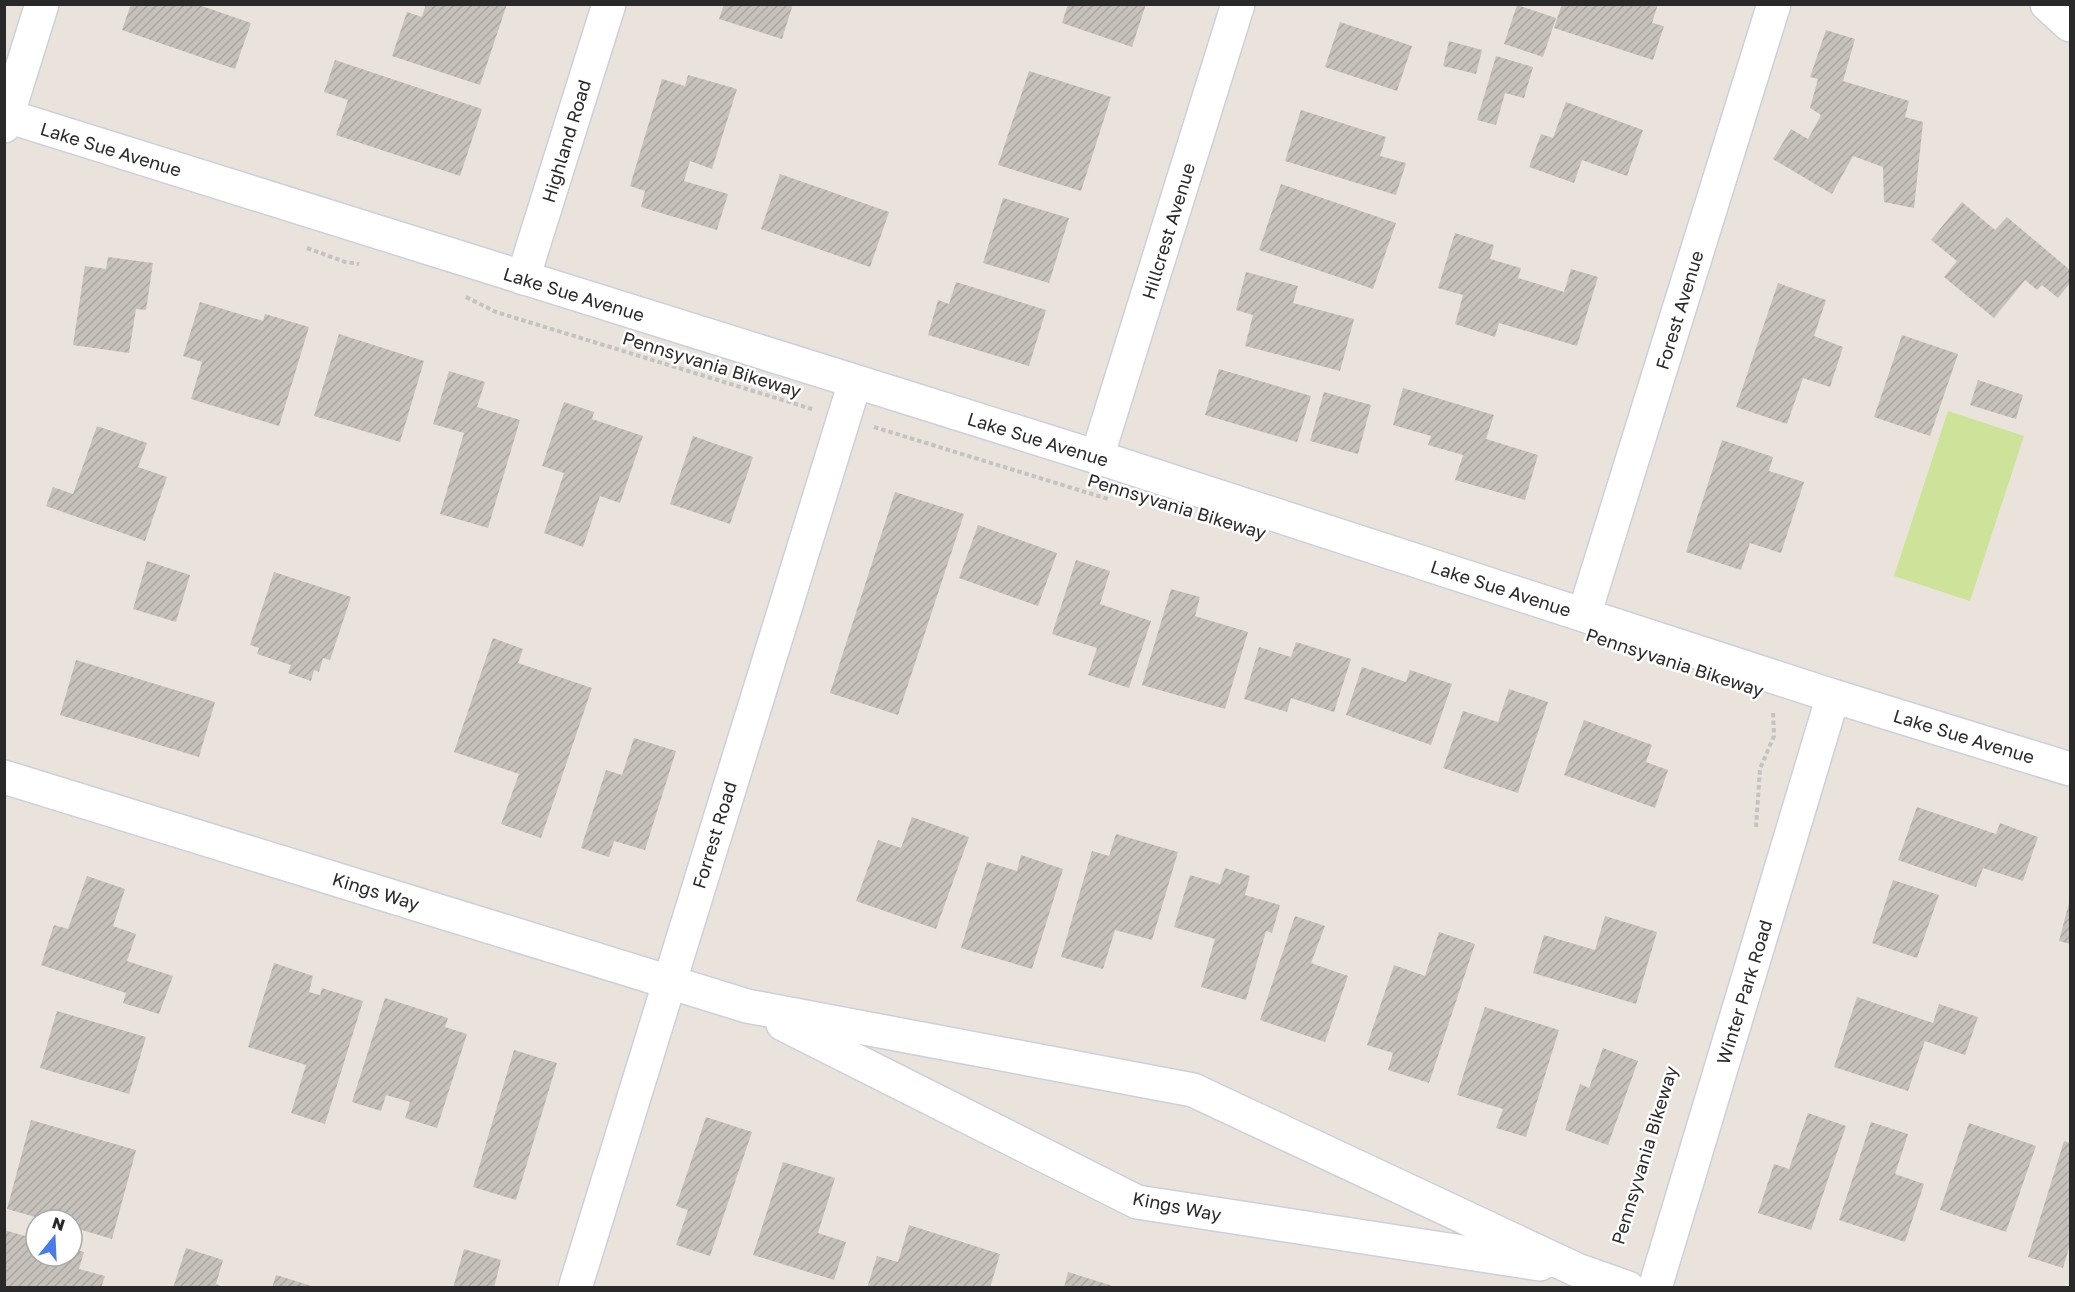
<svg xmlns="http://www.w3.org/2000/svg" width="2075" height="1292" font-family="'Golos Text',sans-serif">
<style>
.pitch{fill:#cde399}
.building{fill:url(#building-hatch)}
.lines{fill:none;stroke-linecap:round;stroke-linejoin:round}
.street-casing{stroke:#cbd0da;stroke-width:36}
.secondary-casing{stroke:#cbd0da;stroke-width:36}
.path{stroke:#c3c3c3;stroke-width:4;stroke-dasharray:4.5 3;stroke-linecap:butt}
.street{stroke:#fff;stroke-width:33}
.secondary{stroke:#fff;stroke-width:33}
.labels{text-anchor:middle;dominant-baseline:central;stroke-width:5;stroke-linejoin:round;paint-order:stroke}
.street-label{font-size:18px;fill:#292929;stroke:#fff}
</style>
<defs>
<pattern id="building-hatch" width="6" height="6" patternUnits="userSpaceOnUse" patternTransform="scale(1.5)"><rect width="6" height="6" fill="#c6c1bb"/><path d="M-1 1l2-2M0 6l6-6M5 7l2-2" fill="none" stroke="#aaa6a1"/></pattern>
</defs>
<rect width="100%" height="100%" fill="#eae3dc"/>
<path class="pitch" d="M1948 411 2024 436 1970 601 1894 576Z"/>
<path class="building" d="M131 4H196L251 23 235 69 122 30Z
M426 4H507L480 85 392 56 407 12 422 17Z
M724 4H793L782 39 719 19Z
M1068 4H1146L1132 47 1062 23Z
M1562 4H1658L1652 23 1664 26 1653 60 1554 28Z
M1517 5 1556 18 1543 57 1504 44Z
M1340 22 1412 46 1397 91 1325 67Z
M1826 30 1855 39 1843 81 1909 101 1905 117 1923 122 1914 208 1884 202 1883 167 1853 156 1832 194 1773 159 1791 129 1808 139 1821 115 1810 108 1818 79 1810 77Z
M1449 41 1482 50 1476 74 1443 66Z
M1496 56 1533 67 1524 98 1505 93 1496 125 1477 120Z
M335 60 482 109 460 176 336 135 348 100 324 92Z
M1029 71 1111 97 1081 191 998 165Z
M688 75 737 89 712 169 690 161 684 181 728 194 717 230 641 207 645 191 630 186 662 79 685 86Z
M1566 102 1643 130 1627 176 1582 160 1574 183 1529 167 1541 134 1553 138Z
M1301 110 1386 137 1380 156 1406 163 1396 195 1285 161Z
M780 174 889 212 870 267 761 229Z
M1281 184 1396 223 1373 289 1259 250Z
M1003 198 1069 218 1049 283 983 263Z
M1962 202 1995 230 2007 217 2070 270V283L2058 298 2042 285 2037 290 2025 280 1994 318 1944 277 1957 261 1931 240Z
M1455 233 1494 245 1490 259 1521 268 1518 278 1564 292 1571 269 1598 277 1577 346 1499 323 1495 337 1455 324 1463 295 1438 288Z
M108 257 153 263 146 310 136 309 129 353 73 345 85 266 106 269Z
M1246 272 1298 286 1293 303 1354 319 1340 371 1245 346 1253 315 1236 310Z
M956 282 1046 310 1029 366 928 335 938 300 949 304Z
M1778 283 1826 300 1814 336 1843 347 1830 387 1803 378 1787 424 1736 407Z
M200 302 263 321 265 314 309 327 279 426 191 399 202 362 183 356Z
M339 334 424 361 400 442 314 416Z
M1902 335 1958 354 1930 436 1874 417Z
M1219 369 1311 396 1297 442 1205 415Z
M449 371 485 382 477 407 520 420 488 528 440 514 464 433 433 424Z
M1978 380 2023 395 2016 419 1970 405Z
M1403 388 1494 415 1486 439 1538 455 1525 500 1455 480 1463 455 1428 445 1431 436 1393 425Z
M1324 392 1371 405 1358 454 1310 441Z
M564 402 594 412 592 419 643 436 620 503 600 496 583 547 544 533 564 473 542 466Z
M97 426 147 443 138 467 167 477 145 541 46 506 53 487 73 494Z
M693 436 753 457 730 524 670 504Z
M1722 440 1773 457 1769 471 1804 482 1781 553 1750 543 1741 570 1686 552Z
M895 492 964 514 898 715 830 693Z
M978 525 1057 553 1038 606 959 578Z
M1076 560 1110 571 1100 604 1151 621 1129 688 1088 675 1097 648 1052 634Z
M147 561 190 575 176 622 133 609Z
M274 572 351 597 330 660 323 658 319 672 314 670 311 681 288 673 291 665 257 654 259 648 250 645Z
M1171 589 1200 597 1195 616 1248 632 1225 709 1142 685Z
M493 638 523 649 518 663 592 688 541 838 501 824 519 774 454 752Z
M1296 642 1351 659 1334 712 1291 698 1287 712 1244 699 1259 647 1291 657Z
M76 660 215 702 199 757 60 715Z
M1362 667 1406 682 1410 670 1452 684 1431 745 1346 715Z
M1509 689 1548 702 1518 793 1443 768 1463 711 1498 722Z
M1584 720 1652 745 1646 762 1668 770 1655 808 1564 775Z
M634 738 676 751 645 850 614 841 609 857 581 848 606 770 622 775Z
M1917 807 1996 834 2000 823 2038 837 2023 881 1983 868 1976 887 1898 860Z
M912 817 969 837 936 929 856 901 878 840 901 848Z
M1116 834 1178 852 1152 940 1115 930 1103 969 1061 957 1092 851 1109 856Z
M1021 855 1063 869 1032 969 961 948 987 862 1017 871Z
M1225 868 1250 876 1245 895 1280 905 1272 933 1266 931 1246 1000 1201 987 1215 939 1174 927 1190 875 1220 884Z
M87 876 125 889 113 926 136 934 127 961 173 976 159 1014 123 1003 126 993 41 965 54 925 68 929Z
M1893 880 1939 895 1917 958 1872 943Z
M2070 899V944L2059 941Z
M1295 916 1325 926 1311 963 1348 976 1325 1042 1260 1020Z
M1605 916 1657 932 1636 1004 1533 973 1544 935 1595 950Z
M1439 932 1475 944 1429 1083 1388 1070 1393 1053 1367 1045 1394 965 1425 976Z
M274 963 313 976 309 992 320 995 322 988 363 1001 325 1124 291 1113 306 1065 248 1047Z
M1857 997 1933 1023 1939 1004 1978 1017 1965 1055 1925 1041 1908 1091 1834 1067Z
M385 998 448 1018 445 1027 467 1034 437 1128 405 1118 410 1102 386 1095 381 1111 352 1102Z
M1485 1007 1559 1030 1526 1137 1496 1128 1503 1109 1457 1095Z
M57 1011 146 1037 129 1094 40 1068Z
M1603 1048 1638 1061 1608 1145 1565 1130 1580 1084 1589 1088Z
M514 1050 557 1063 516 1200 473 1187Z
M1808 1113 1846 1126 1811 1230 1758 1213 1774 1164 1789 1169Z
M706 1117 752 1132 710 1256 676 1245 688 1210 676 1206Z
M31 1120 136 1150 112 1239 72 1227V1220H46L7 1209Z
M1871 1122 1908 1134 1895 1174 1924 1184 1905 1242 1839 1220Z
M1969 1123 2036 1146 2006 1232 1940 1210Z
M2064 1141 2070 1143V1245L2063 1268 2028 1257Z
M783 1162 835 1178 818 1233 846 1242 834 1280 753 1255Z
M909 1225 1000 1254 990 1288H867L877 1256 898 1262Z
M4 1230 36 1239V1256H72V1249L84 1252 79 1269 105 1276 101 1288H4Z
M186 1248 223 1260 216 1284 225 1288H173Z
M464 1249 501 1260 494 1288H453Z
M1068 1272 1116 1287V1288H1064Z
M276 1275 315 1287V1288H272Z"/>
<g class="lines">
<g class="street-casing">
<path id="street" d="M2047 4 2070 25
M4 126 42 4
M523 278 609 4
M1097 457 1238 4
M1584 615 1774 4
M1833 696 2070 769
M4 777 747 1006 1193 1090 1577 1270 1628 1288
M783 1024 1137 1202 1540 1264
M575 1288 855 382"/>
</g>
<g class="secondary-casing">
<path id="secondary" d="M4 115 1097 457 1833 696 1655 1288"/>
</g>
<path class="path" d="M307 248 345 262 359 264
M466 297 496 312 812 409
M874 427 1108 499
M1756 827 1760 769 1774 736 1773 712"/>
<use href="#street" class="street"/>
<use href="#secondary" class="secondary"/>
</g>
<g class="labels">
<g class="street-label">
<text transform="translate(566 141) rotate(-73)">Highland Road</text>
<text transform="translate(111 149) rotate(17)">Lake Sue Avenue</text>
<text transform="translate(1168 231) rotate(-73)">Hillcrest Avenue</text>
<text transform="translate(574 294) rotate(17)">Lake Sue Avenue</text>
<text transform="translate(1679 310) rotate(-73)">Forest Avenue</text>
<text transform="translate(712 364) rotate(17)">Pennsyvania Bikeway</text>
<text transform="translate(1038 439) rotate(17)">Lake Sue Avenue</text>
<text transform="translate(1177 506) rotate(17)">Pennsyvania Bikeway</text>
<text transform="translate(1501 588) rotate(18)">Lake Sue Avenue</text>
<text transform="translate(1675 662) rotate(18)">Pennsyvania Bikeway</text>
<text transform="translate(1964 736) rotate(17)">Lake Sue Avenue</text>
<text transform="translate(714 835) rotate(-73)">Forrest Road</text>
<text transform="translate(376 891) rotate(17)">Kings Way</text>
<text transform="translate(1744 992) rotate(-73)">Winter Park Road</text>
<text transform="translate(1644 1155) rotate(-73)">Pennsyvania Bikeway</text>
<text transform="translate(1177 1206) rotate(11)">Kings Way</text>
</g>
</g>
<rect width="2075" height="1292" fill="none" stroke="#292929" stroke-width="12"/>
<g transform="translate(54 1238) rotate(18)"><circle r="28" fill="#ffffff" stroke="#a9a9a9" stroke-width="1.5"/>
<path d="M0-4.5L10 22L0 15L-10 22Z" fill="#497beb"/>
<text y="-9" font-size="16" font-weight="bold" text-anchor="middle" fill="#292929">N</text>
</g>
</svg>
